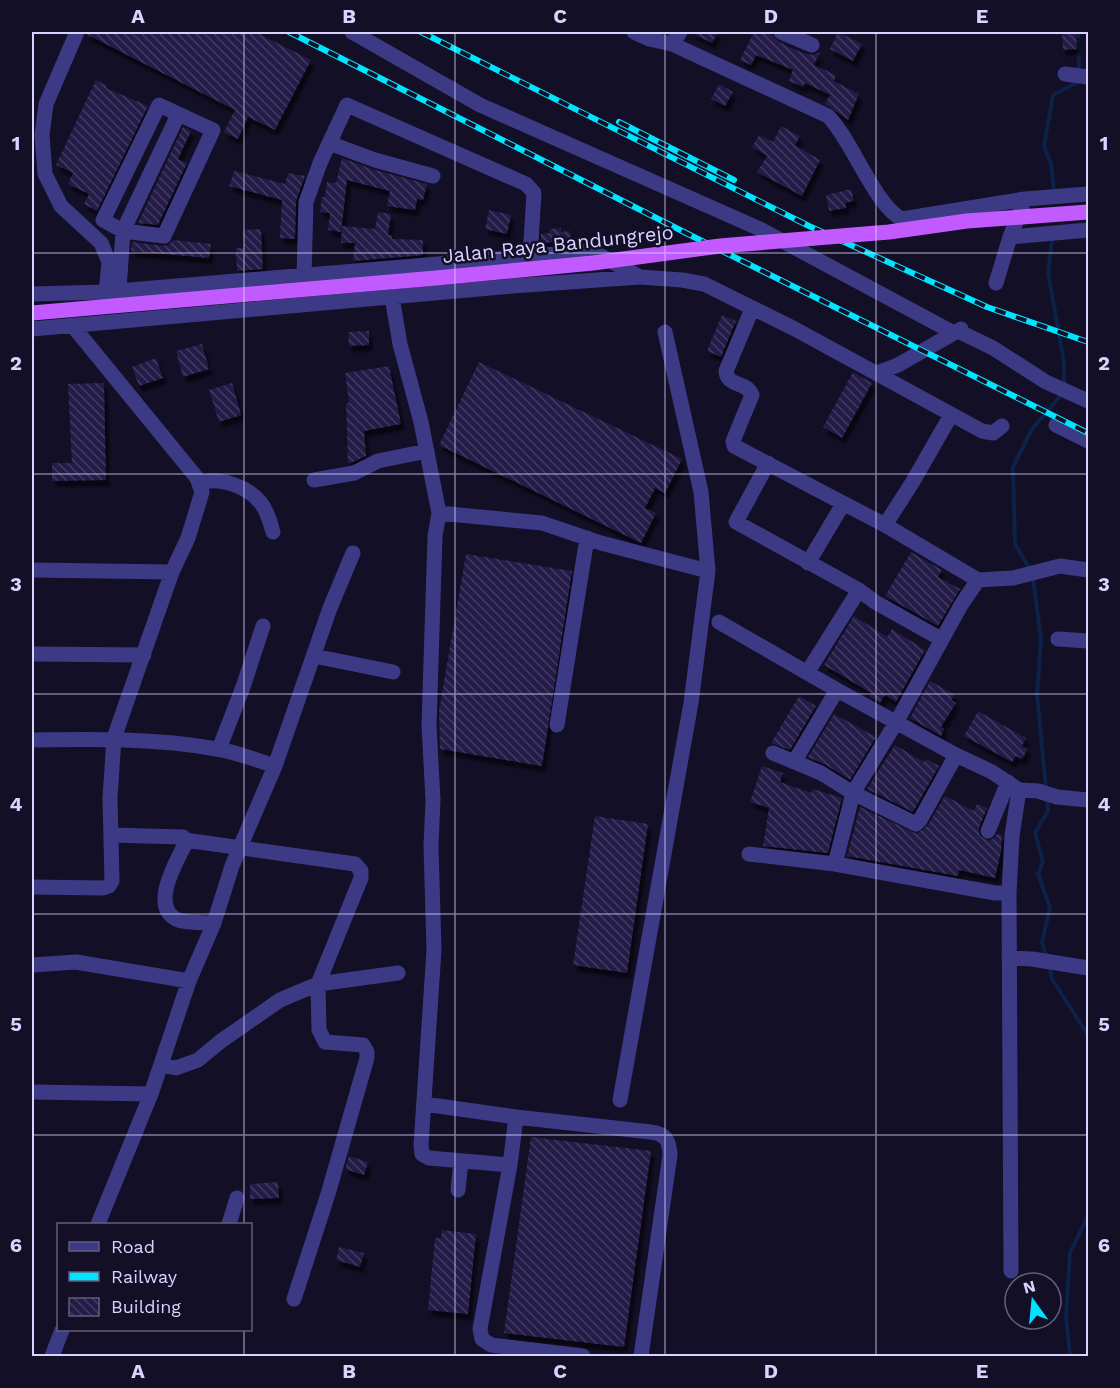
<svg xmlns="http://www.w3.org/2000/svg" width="1120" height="1388" font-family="'Work Sans',sans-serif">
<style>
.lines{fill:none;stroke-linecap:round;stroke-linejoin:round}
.stream{stroke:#0c2248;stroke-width:4}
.building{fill:url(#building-back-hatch);filter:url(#shadow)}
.minor{stroke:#3d3a85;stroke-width:15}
.rail-casing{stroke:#00e5ff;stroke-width:6}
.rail{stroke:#130f26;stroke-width:4;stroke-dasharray:11;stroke-linecap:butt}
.major-bridge{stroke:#c25bff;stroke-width:15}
.grid{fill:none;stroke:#d9d4ff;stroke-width:1.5;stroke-opacity:0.55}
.labels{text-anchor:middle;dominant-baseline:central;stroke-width:5;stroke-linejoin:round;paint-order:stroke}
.street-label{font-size:20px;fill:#d9d4ff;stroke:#130f26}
.neatline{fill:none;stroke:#d9d4ff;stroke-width:2}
.grid-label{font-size:20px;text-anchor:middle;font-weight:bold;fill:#d9d4ff}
</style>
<defs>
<pattern id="building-back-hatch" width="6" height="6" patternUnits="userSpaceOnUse" patternTransform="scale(1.5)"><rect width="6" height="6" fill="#241b47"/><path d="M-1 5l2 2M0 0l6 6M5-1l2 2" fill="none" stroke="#433b63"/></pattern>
<filter id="shadow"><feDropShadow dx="3.5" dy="6" stdDeviation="1.5" flood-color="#0009"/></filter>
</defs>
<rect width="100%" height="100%" fill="#130f26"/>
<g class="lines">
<path class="stream" d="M1078 32 1079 71
M1054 191 1051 164 1044 146 1053 95 1080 81
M1052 239 1048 273 1064 362V384
M1031 571 1015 544 1013 467 1032 429 1062 394
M1033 578 1041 639 1037 695 1046 788
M1046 956 1042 942 1050 908 1038 874 1043 862 1035 833 1048 811 1047 799
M1049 966 1052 979 1088 1035
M1070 1356 1066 1317 1070 1253 1088 1216"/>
</g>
<path class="building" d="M87 32H255L311 60 275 130 248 117 238 139 224 132 235 110 86 34Z
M690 32H718L712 43Z
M754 32H763L772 35 779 42 802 53 813 55 820 52 814 65 836 75 834 81 859 94 848 120 825 104 830 95 805 83 803 87 789 81 793 70 756 55 751 65 740 60Z
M838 32 862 44 853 61 830 49Z
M1062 32H1076L1077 49 1063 50Z
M96 80 107 86 106 88 148 106 97 211 84 204 89 194 68 184 73 173 56 165Z
M719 84 733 92 725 106 711 99Z
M781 126 800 136 795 145 820 160 802 196 757 172 767 156 752 147 759 135 773 142Z
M183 127 191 131 178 159 187 163 158 225 138 223Z
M342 158 372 169 427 184 423 200 417 199 415 210 387 206 390 191 347 180 341 232 328 230 330 213 320 212 322 197H325L327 182 336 183Z
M234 171 285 184 288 173 305 176 296 201 295 239 280 238 282 200 229 186Z
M851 189 854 201 845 203 846 208 829 211 826 195Z
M489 210 511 215 507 234 485 229Z
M378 212 391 214 388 235H392V239L423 240V255L353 261 355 243H341L342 226 375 229Z
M561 228V232L570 231 571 241 541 243V234L550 233V229Z
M261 229 263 269 237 271 236 248H244L243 230Z
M173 240 211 244 209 258 131 251 132 242 163 246 168 245Z
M722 315 736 321 721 357 707 351Z
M369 331V345L349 346 348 332Z
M202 344 209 369 183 377 176 351Z
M156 358 163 378 139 386 132 367Z
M479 362 682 459 665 493 655 488 645 508 656 513 641 543 439 445Z
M389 366 401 424 364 431 366 456 348 464 346 403H349L345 373Z
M853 372 872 383 842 438 823 427Z
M104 383 106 480 52 481V463H72L68 384Z
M232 383 241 415 219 422 209 390Z
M911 552 942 570 938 577 960 589 938 626 885 596Z
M466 554 572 571 542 766 440 749 439 711Z
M854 616 887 637 892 629 925 650 896 702 885 695 880 703 869 696 871 693 824 665Z
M930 681 955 695 951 700 956 703 941 727 944 729 941 736 910 718Z
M799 696 816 706 790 750 771 743Z
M978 711 1026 738 1022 746 1028 749 1022 759 1016 756 1012 762 964 736Z
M834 714 876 737 850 780 826 765 808 757Z
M895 745 924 762 926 759 939 766 913 812 867 789Z
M762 766 783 773 780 782 811 793 813 789 842 798 828 853 763 846 769 808 750 802Z
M945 796 974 811 977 804 987 808 979 828 980 836 989 841 994 838 997 834 1002 835 1001 851 995 878 959 870 958 876 847 856 860 807 917 834 928 825Z
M595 816 648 824 627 973 573 965Z
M531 1137 651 1151 624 1347 504 1333Z
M349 1156 368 1162 364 1175 345 1169Z
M278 1182 279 1198 250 1199V1184Z
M442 1230 476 1234 468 1314 428 1310 435 1238H441Z
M339 1247 364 1253 360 1267 336 1260Z"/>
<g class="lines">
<path class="minor" d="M77 32 46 104 42 135 45 174 61 206 101 243 109 262 106 292
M352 32 480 105 760 229 954 333
M634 32 649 39 672 44 828 116C852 140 875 206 902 219L1025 199 1088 194
M781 32 812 45
M672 44 680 32
M1065 74 1088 77
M159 105 213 130 164 236 123 231 103 220Z
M329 143 375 160 433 176
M1010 237 1088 230
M304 276 306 202 320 163 347 105 526 184 534 193 530 257
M996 283 1010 237 1022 207
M119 290 123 231 178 115
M32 294 106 292 592 251 640 277
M392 297 400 344 421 422 439 513 435 536 429 725 433 800 431 846 434 950 421 1145 422 1154 429 1158 510 1165 516 1117
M752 309 726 371C727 387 747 381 752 395L733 441 734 446 885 525 978 580 1013 578 1060 566 1088 570
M32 329 512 286 640 277 682 280 704 284 793 328 982 431 993 433 1002 426
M958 331 993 348 1046 382 1088 401
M877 373 898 365 961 329
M1056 425 1088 441
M768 463 736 522 859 590 875 602 941 639
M314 480 354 473 378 461 427 451
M200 484C217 475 248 487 260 502 267 510 270 522 273 532
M439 513 542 523 601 543 708 571 701 492 665 332
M885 525 912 483 951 415
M808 563 843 504
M32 570 172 572
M719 622 837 690 956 755 992 772 1019 790 1038 791 1057 797 1088 800
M1058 639 1088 641
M32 654 144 655
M314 656 393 672
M807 673 859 590
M557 725 587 538
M32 740C94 739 155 738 217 749 236 752 256 760 275 766
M219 749 243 687 263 626
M773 753 821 773 853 793 916 824 920 820 956 755
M794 762 837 690
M988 831 1008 782
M111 835 183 837 185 844C177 861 150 905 176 919 186 924 203 922 214 923
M185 840 355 864 361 871V878L318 984 319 1030 325 1042 363 1045 367 1052V1058L328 1194 294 1299
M749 854 835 864 995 893H1009
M835 864 853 793 897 721 961 605 978 580
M32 887 103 888 109 886 112 881 110 798 114 738 172 572 188 538 202 492 197 478 72 325
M1009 958 1032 959 1088 968
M32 965 76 962 189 981
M161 1065 176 1068 198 1060 221 1041 280 1000 318 984 398 973
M32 1092 151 1094
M620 1100 691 703 708 571
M424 1104 516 1117 651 1132C666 1134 669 1140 670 1155L641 1356
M510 1165 480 1329 482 1339 491 1345 583 1356
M458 1190 461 1161
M98 1224 151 1094 189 981 214 923 232 866 275 766 330 608 353 553
M229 1224 237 1198
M1011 1271 1009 893 1012 836 1019 790
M52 1356 62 1330"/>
<g class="rail-casing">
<path id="rail" d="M289 32 682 231 1088 433
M421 32 809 226 987 307 1088 342
M619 122 734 180"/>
</g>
<use href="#rail" class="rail"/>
<path class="major-bridge" d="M32 313 436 278 593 263 720 246 889 232 967 221 1088 212"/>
</g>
<path class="grid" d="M244 32V1224M455 32V1356M665 32V1356M876 32V1356M32 253H1088M32 474H1088M32 694H1088M32 914H1088M32 1135H1088M244 1330V1356"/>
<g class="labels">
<g class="street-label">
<text transform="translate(558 244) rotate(-6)">Jalan Raya Bandungrejo</text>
</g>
</g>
<rect width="1120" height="1388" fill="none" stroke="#130f26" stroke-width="66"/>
<rect x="57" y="1223" width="195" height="108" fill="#130f26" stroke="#625e7d" stroke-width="1.5"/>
<rect x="69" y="1242" width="30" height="9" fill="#3d3a85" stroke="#625e7d" stroke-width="1.5"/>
<text x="111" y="1253" font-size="18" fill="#d9d4ff">Road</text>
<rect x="69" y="1272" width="30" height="9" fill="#00e5ff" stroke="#625e7d" stroke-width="1.5"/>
<text x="111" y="1283" font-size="18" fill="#d9d4ff">Railway</text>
<rect x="69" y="1298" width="30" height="18" fill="url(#building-back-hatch)" stroke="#625e7d" stroke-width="1.5"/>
<text x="111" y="1313" font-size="18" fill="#d9d4ff">Building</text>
<g transform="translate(1033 1301) rotate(345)"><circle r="28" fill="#130f26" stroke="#625e7d" stroke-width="1.5"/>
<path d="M0-4.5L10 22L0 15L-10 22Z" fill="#00e5ff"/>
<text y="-9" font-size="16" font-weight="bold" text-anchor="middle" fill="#d9d4ff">N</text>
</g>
<rect x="33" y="33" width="1054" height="1322" class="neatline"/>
<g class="grid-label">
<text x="138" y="23">A</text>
<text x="349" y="23">B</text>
<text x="560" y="23">C</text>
<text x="771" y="23">D</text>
<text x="982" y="23">E</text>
<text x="16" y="150">1</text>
<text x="1104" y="150">1</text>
<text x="16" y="370">2</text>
<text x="1104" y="370">2</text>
<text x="16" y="591">3</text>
<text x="1104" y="591">3</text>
<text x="16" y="811">4</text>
<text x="1104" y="811">4</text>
<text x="16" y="1031">5</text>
<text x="1104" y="1031">5</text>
<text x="16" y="1252">6</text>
<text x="1104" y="1252">6</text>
<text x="138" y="1378">A</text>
<text x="349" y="1378">B</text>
<text x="560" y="1378">C</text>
<text x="771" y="1378">D</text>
<text x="982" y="1378">E</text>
</g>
</svg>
